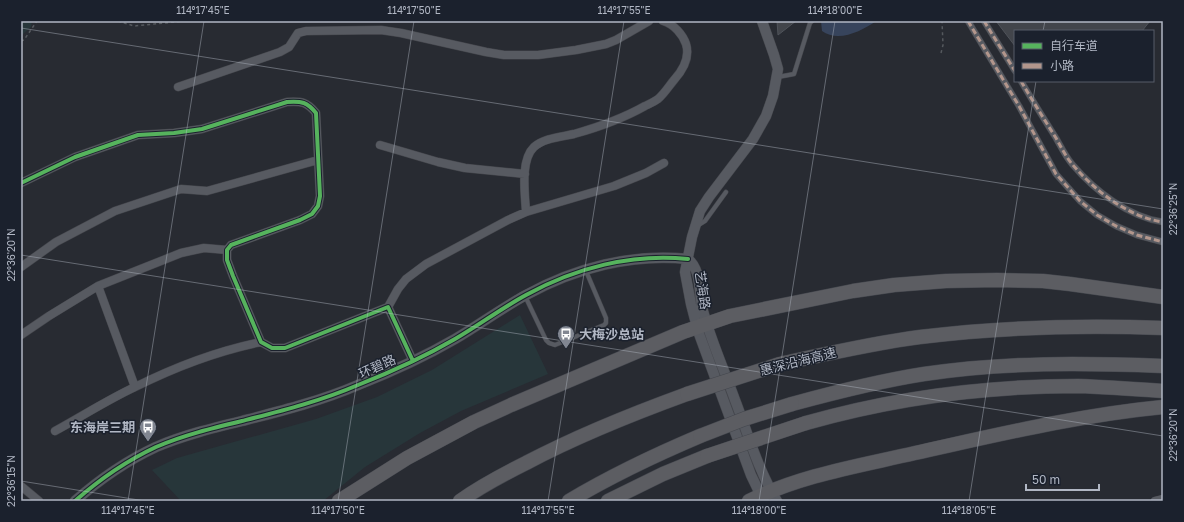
<svg xmlns="http://www.w3.org/2000/svg" width="1184" height="522" font-family="'Golos Text','Noto Sans SC',sans-serif">
<style>
.green{fill:#27363a}
.water{fill:#37445c}
.building{fill:#42454b;stroke:#4f535a}
.lines{fill:none;stroke-linecap:round;stroke-linejoin:round}
.service-casing{stroke:#44464c;stroke-width:5}
.pedestrian-casing{stroke:#44464c;stroke-width:7}
.minor-casing{stroke:#44464c;stroke-width:9}
.tertiary-casing{stroke:#44464c;stroke-width:11}
.motorway-casing{stroke:#44474e;stroke-width:15}
.path{stroke:#55595e;stroke-width:1.5;stroke-dasharray:3 3;stroke-linecap:butt}
.service{stroke:#575a61;stroke-width:4}
.pedestrian{stroke:#575a61;stroke-width:6}
.minor{stroke:#575a61;stroke-width:8}
.tertiary{stroke:#575a61;stroke-width:10}
.motorway{stroke:#5c5d62;stroke-width:14}
.motorway-bridge-casing{stroke:#44474e;stroke-width:15;stroke-linecap:butt}
.motorway-bridge{stroke:#5c5d62;stroke-width:14}
.quiet{stroke:#b2968c;stroke-width:3;stroke-dasharray:6 3;stroke-linecap:butt}
.cycleway-casing{stroke:#1b212d;stroke-width:6}
.cycleway{stroke:#56b35d;stroke-width:4}
.ticks{fill:none;stroke:#b1b7c4;stroke-width:1;stroke-opacity:0.45}
.labels{text-anchor:middle;dominant-baseline:central;stroke-width:3;stroke-linejoin:round;paint-order:stroke}
.street-label{font-size:13px;fill:#b1b7c4;stroke:#1b212d}
.poi-label{font-size:13px;font-weight:bold;fill:#b1b7c4;stroke:#1b212d;text-anchor:start}
.neatline{fill:none;stroke:#b1b7c4;stroke-width:1.5}
.ticks-label{font-size:10px;text-anchor:middle;fill:#b1b7c4}
</style>
<rect width="100%" height="100%" fill="#282b32"/>
<path class="green" d="M21 21H32L31 27 22 35Z
M520 315 548 374 461 411 420 433 365 467 323 501H181L152 470 177 458 316 419 377 397 432 370Z"/>
<path class="water" d="M821 21H876C862 31 838 43 822 31Z"/>
<path class="building" d="M777 21H796L778 35Z
M996 21H1150L1142 31H1015V46Z"/>
<g class="lines">
<g class="service-casing">
<path id="service" d="M778 77 794 74 810 23 812 21
M697 226 705 221 726 192
M525 296 546 340 549 343 555 345 604 325 606 323V318L586 271"/>
</g>
<g class="pedestrian-casing">
<path id="pedestrian" d="M968 21 1019 106 1056 174 1080 201 1097 215 1116 226 1137 235 1163 242
M984 21 1015 71
M1021 81C1032 100 1044 119 1056 138 1061 147 1066 157 1072 164 1094 190 1128 217 1163 222"/>
</g>
<g class="minor-casing">
<path id="minor" d="M178 87 280 52 289 47 298 33 306 31 381 30 401 33 486 52 504 55H538L576 50 606 44 616 40 649 21
M380 145 438 162 465 168 525 174
M21 183 75 157 138 135 174 133 202 129 287 102C302 101 307 102 316 113L320 196 318 206 312 214 300 220 231 245 227 250V260L233 276 261 342 272 348H285L388 307 413 361
M526 212C525 194 520 160 534 147 544 138 561 137 574 134 599 127 622 119 645 106 649 104 654 102 658 99 664 94 669 86 674 80 683 70 690 57 686 44 683 35 674 24 663 21
M21 267 56 242 115 211 181 189 207 191 318 160
M98 286 135 387
M388 307 398 289 406 279 426 264 508 220 526 212 614 186 646 173 664 163
M21 335 49 316 98 286 181 253 204 248 227 250
M55 431C81 417 107 400 135 387 175 367 217 351 261 342
M21 486 39 501
M1155 501 1163 499"/>
</g>
<g class="tertiary-casing">
<path id="tertiary" d="M762 21 774 55 778 69 773 96 766 116 753 139 709 197 700 211 692 237 685 272 691 304 698 331 751 475 763 500
M688 259C701 269 699 292 702 307 710 339 724 369 735 400 748 434 758 470 777 501
M75 501C100 479 126 461 156 447 184 435 213 428 242 421 281 411 321 401 358 385 391 372 424 357 455 339 479 325 502 308 526 295 575 268 632 253 688 259"/>
</g>
<g class="motorway-casing">
<path id="motorway" d="M780 364C826 354 873 343 920 337 1001 327 1082 325 1163 328
M792 404C836 392 879 381 924 374 1004 362 1083 363 1163 366
M806 423C894 398 987 386 1078 386 1107 387 1135 389 1163 391
M339 501 407 458 474 422 511 405 683 332 730 316 853 291 894 285 946 281 997 280 1043 281 1070 284 1163 297
M460 501C481 486 504 474 526 463 579 435 632 414 687 394
M569 501C611 476 655 455 700 436
M608 501 663 474 707 456
M749 501C801 475 859 466 915 453 997 435 1079 415 1163 407"/>
</g>
<path class="path" d="M118 21 134 26 185 21
M21 41 24 40 37 21
M941 53 943 45 942 21"/>
<use href="#service" class="service"/>
<use href="#pedestrian" class="pedestrian"/>
<use href="#minor" class="minor"/>
<use href="#tertiary" class="tertiary"/>
<use href="#motorway" class="motorway"/>
<g class="motorway-bridge-casing">
<path id="motorway-bridge" d="M687 394 780 364
M700 436 744 419 792 404
M707 456 806 423"/>
</g>
<use href="#motorway-bridge" class="motorway-bridge"/>
<path class="quiet" d="M968 21 1019 106 1056 174 1080 201 1097 215 1116 226 1137 235 1163 242
M984 21 1015 71
M1021 81C1032 100 1044 119 1056 138 1061 147 1066 157 1072 164 1094 190 1128 217 1163 222"/>
<g class="cycleway-casing">
<path id="cycleway" d="M21 183 75 157 138 135 174 133 202 129 287 102C302 101 307 102 316 113L320 196 318 206 312 214 300 220 231 245 227 250V260L233 276 261 342 272 348H285L388 307 413 361
M75 501C100 479 126 461 156 447 184 435 213 428 242 421 281 411 321 401 358 385 391 372 424 357 455 339 479 325 502 308 526 295 575 268 632 253 688 259"/>
</g>
<use href="#cycleway" class="cycleway"/>
</g>
<path class="ticks" d="M21 28 1163 209M1043 31 1045 21M21 255 1163 436M21 481 145 501M128 501 204 21M338 501 414 21M548 501 624 21M759 501 835 21M969 501 1036 81"/>
<defs>
<g id="bus-pin" transform="scale(0.9)"><path d="M0 17L-7.5 6A9.5 9.5 0 1 1 7.5 6Z" fill="#818691" stroke="#1b212d"/><path d="M-5-6H5V4H4V6H2V4H-2V6H-4V4H-5ZM-3.5-4V0h7V-4ZM-3.5 1.2v1.5H-2V1.2ZM2 1.2v1.5H3.5V1.2Z" fill="#fff"/></g>
</defs>
<g fill-rule="evenodd">
<use href="#bus-pin" x="566" y="334"/>
<use href="#bus-pin" x="148" y="427"/>
</g>
<g class="labels">
<g class="street-label">
<text transform="translate(703 290) rotate(81)">艺海路</text>
<text transform="translate(798 361) rotate(-14)">惠深沿海高速</text>
<text transform="translate(377 366) rotate(-24)">环碧路</text>
</g>
<g class="poi-label">
<text x="579" y="334">大梅沙总站</text>
<text x="135" y="427" text-anchor="end">东海岸三期</text>
</g>
</g>
<rect width="1184" height="522" fill="none" stroke="#1b212d" stroke-width="44"/>
<rect x="1014" y="30" width="140" height="52" fill="#1b212d" stroke="#575d69"/>
<rect x="1022" y="43" width="20" height="6" fill="#56b35d" stroke="#575d69"/>
<text x="1050" y="50" font-size="12" fill="#b1b7c4">自行车道</text>
<rect x="1022" y="63" width="20" height="6" fill="#b2968c" stroke="#575d69"/>
<text x="1050" y="70" font-size="12" fill="#b1b7c4">小路</text>
<path d="M1026 484v6h73v-6" fill="none" stroke="#b1b7c4" stroke-width="2"/>
<text x="1032" y="484" font-size="12" fill="#b1b7c4" stroke="#1b212d" stroke-width="3" paint-order="stroke">50 m</text>
<rect x="22" y="22" width="1140" height="478" class="neatline"/>
<g class="ticks-label">
<text x="203" y="14">114°17'45"E</text>
<text x="414" y="14">114°17'50"E</text>
<text x="624" y="14">114°17'55"E</text>
<text x="835" y="14">114°18'00"E</text>
<text transform="translate(1173 209) rotate(-90)" y="4">22°36'25"N</text>
<text transform="translate(11 255) rotate(-90)" y="4">22°36'20"N</text>
<text transform="translate(1173 435) rotate(-90)" y="4">22°36'20"N</text>
<text transform="translate(11 481) rotate(-90)" y="4">22°36'15"N</text>
<text x="128" y="514">114°17'45"E</text>
<text x="338" y="514">114°17'50"E</text>
<text x="548" y="514">114°17'55"E</text>
<text x="759" y="514">114°18'00"E</text>
<text x="969" y="514">114°18'05"E</text>
</g>
</svg>
